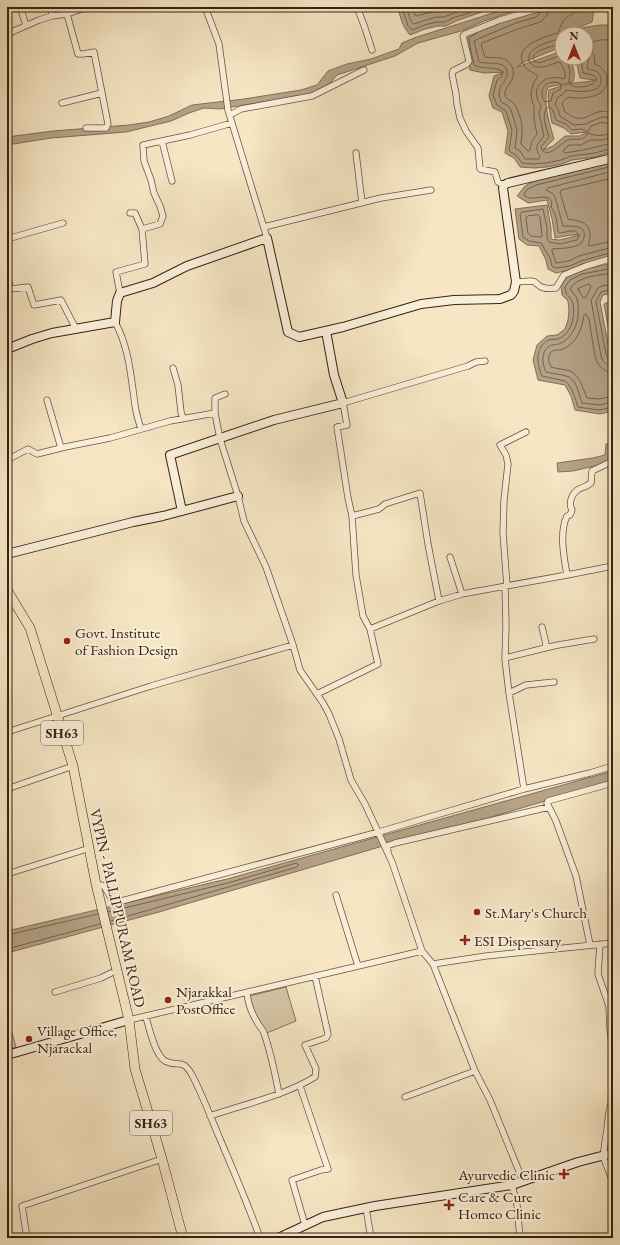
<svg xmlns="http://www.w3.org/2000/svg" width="620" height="1245" font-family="'EB Garamond',serif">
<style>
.green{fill:#d5c5a6;stroke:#86745c}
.water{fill:#b5a388;stroke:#826f59}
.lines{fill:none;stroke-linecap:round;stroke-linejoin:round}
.shore{stroke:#76624e;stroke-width:1}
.street-casing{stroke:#66533f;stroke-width:7}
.secondary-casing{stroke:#362213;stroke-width:10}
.primary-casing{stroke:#362213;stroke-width:10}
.street{stroke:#f9efd9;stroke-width:5.5}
.secondary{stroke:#f9efd9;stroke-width:8}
.primary{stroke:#f6e6c4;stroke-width:9}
.poi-dot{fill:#8f2418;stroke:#f9efd9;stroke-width:1.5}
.labels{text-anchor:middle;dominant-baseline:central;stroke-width:4;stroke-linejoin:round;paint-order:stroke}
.shield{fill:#f9efd9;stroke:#70604e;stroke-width:1}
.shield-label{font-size:14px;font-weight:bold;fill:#362213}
.poi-label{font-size:15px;fill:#362213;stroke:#f9efd9;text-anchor:start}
.street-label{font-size:15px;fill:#362213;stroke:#f9efd9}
</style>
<rect width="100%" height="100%" fill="#f6e6c4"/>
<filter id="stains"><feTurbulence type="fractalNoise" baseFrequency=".005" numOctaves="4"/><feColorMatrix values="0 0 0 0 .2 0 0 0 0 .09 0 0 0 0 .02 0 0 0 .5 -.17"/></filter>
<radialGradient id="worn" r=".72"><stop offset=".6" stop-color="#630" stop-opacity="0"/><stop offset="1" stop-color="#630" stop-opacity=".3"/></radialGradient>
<path class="green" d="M286 987 296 1021 267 1033 253 1013 249 996Z
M7 1015 16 1047 7 1050Z"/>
<path class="water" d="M398 7H496L456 21 446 26H438L425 29 410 35C403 27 400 18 398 7Z
M512 7H526L484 21 461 31 418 43 395 56 337 75 323 92 220 109 204 108 189 113 171 121 126 132 51 138 7 145V137L53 131 129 125 149 122 169 116 192 105 244 99 301 90 317 85 328 71 347 64 371 59 399 49 402 43 414 38Z
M541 7H593L594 10 592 22 575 29 574 34H562V48C552 50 544 54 534 58 528 61 522 62 517 67L562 51V58H569C573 66 576 73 573 82L548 87C542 102 550 125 554 139L543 150 553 146 565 136H580L587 132 571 134 564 128 552 123C550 112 547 101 549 90 558 87 566 84 575 83 582 82 588 82 595 80L580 78 577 64 581 58H586V34H580L581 28 600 25H613V151L596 157 572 160 562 164 547 167 534 168 520 167 514 158 505 153 508 131 502 112 493 108 489 96 494 76 504 72 484 73 470 70 465 35Z
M613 162V256L582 264 572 269 556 273 548 269 546 260 539 246 527 245 519 239 515 209 547 205 551 228V239L559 240 580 235H571L555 238 552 219 547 200 528 203 517 196 525 186 534 181Z
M613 263V293L603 295 600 302 610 353 613 362V411L600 414 575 410 571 396 565 385 538 380 533 360 537 345 547 336 557 335 565 329 568 320 569 311 568 301 562 295 561 286 568 276 581 270Z
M613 300V355L604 304Z
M612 443 611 455 607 463 573 471 558 472 557 463 593 458 605 455 606 444Z
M613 771V781L481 820 410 838 159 912 7 953V931L227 879Z"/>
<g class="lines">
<path class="shore" d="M402 7 408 26 412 30 424 25 437 22H445L455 17 467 14 483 7
M407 7C408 13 409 20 414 24L436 17H444L469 7
M413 7 415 15 417 16C428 12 440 12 451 7
M549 7 547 16 540 22 518 29 482 43 481 45 485 57C490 58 495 57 500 58 511 59 517 72 511 81 509 86 504 89 505 95 505 99 513 101 515 105 519 112 523 124 522 132 522 136 521 140 521 144L528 151 530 150 532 141 537 134 534 120V106L532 101 531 93 534 82 538 76C534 72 529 72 525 67 510 46 545 37 558 33 563 19 564 18 578 11V7
M542 11 536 17 516 23 480 38 474 41 479 62C490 65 509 59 507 76 502 86 496 89 501 102L507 105 511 110 517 130 515 148 520 151 525 159H539L540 157C534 146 537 145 544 136L539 113 541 106C528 87 545 73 564 79L565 77V72L560 62C550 64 536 73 529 61V55C534 45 552 40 562 39
M477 33 469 38 470 46 474 65C482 70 496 66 502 71V76L497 80 493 95 497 105 506 111 512 130 509 151 516 155 522 163 533 164 546 163 561 160 571 156 595 153 613 148
M613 40C604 40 595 38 589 46L594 55 595 64C601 67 607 72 607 80 607 97 587 98 575 98 573 98 571 97 569 97 566 98 564 101 562 103L565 112C569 114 573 118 576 118 590 121 596 105 613 114
M562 44C556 45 537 50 534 55 532 58 534 59 535 62L539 63 562 55
M586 52 589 58 587 68C590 70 594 70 596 71 599 73 601 76 601 79 602 96 575 91 566 90L563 94 558 97 555 104 558 109 560 116 574 125 586 124 590 122 602 117H606L613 121
M566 58 570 71 569 83C576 93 607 82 593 75 590 74 586 74 583 73L582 65 584 58
M555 82 560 83 561 89 553 93 551 101 545 102C541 98 541 90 545 85 547 83 552 82 555 82Z
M549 107 553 110 556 120 566 124 572 130 582 129 588 132 591 126 603 122 611 125 612 131C606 137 594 136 588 133 581 144 575 136 566 141 559 145 549 158 542 150L541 147 549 137C547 129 541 117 546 109Z
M613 137 603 140H590L581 145H569L563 151 565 153 583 150 613 143
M613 166 536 185 528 189 524 194 525 196C532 201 541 195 549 198L552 202 551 207C557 214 557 224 558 232L560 233 571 231H576L579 236 577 240 560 244 549 242 547 239V228L543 209 522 212 520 214 523 237 529 241 541 243 550 258 552 266 556 268 570 266 581 261 613 252
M613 171 548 188 546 190 553 194 555 197 563 226C570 227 587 223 584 238 583 241 581 244 578 245 570 249 560 248 552 249V251L556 263 569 261 579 256 613 247
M613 178 561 190 560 192 568 219C578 221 591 221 590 237 590 240 588 243 589 246L613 241
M538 215 540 217 542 236 540 237 531 236 528 233 526 218 528 216Z
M613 268 582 274 570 280 565 287C565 293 567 294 570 298 575 303 574 316 572 323 570 329 565 337 558 339 555 340 551 339 549 340 534 347 537 365 542 376L565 381C573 387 575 399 578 407L599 410 613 407
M613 273C600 275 577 276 570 289 572 293 576 295 577 299 581 315 576 336 561 343 558 345 555 344 552 345 540 349 542 364 546 372 553 374 562 374 569 377 577 381 579 395 582 403L599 405 613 402
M589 284 591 287 586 297 583 298 578 289Z
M613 284 602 286 598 288 591 300 601 356C603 362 606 366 613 366
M613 289 601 292 596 302 606 354 609 360 613 361
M613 372C597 372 595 357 593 344 592 336 590 327 589 319L586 314 584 315C582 329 577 343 563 349 559 351 554 349 551 352 547 357 549 363 551 367 557 369 564 369 570 371 580 375 583 389 587 398L599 399 613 396
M108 912 228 883 296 863 299 865 297 867 111 921
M7 935 98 914
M7 949 100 924"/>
<g class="street-casing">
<path id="street" d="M20 7 26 25
M51 7 52 16
M205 7 219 44 228 110 267 238
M357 7 365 28 372 50
M67 14 78 54H83L94 52 108 124 106 128H86
M7 34 39 20 52 16 67 14 88 7
M62 103 102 93
M230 115 241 109 312 96 364 70
M162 141 172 181
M356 153 362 203
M504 185 498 182 495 172 480 169 478 148 466 131 460 118 457 104 456 94 452 74 453 71 467 64 469 61 463 36 465 34 500 20 544 7
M264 227 381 198 431 190
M142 229 160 224 163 216 160 206 154 193 151 180 144 161 143 145 190 135 232 123
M7 239 63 223
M7 277 11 289 28 287 34 305 61 300 76 329
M516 282 531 281 535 282C541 289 547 289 556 288L564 275 586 266 613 258
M120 293 116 272 145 264 142 229 135 213H130
M115 322C129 347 131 377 135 405 136 414 139 422 141 429
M173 368 178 385 181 412 183 419
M225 394 215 398V413L220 439 238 496 244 521 266 567 293 645 300 670 323 703 329 714 339 739 351 780 365 804 392 862 422 951 433 964 475 1071 490 1100 523 1181
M47 400 61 448
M7 460 28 449 37 454 65 447 110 438 170 421 215 413
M352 516 379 509 385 504 420 493 428 544 439 601
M450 557 462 594
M567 575 613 566
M507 586 503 533 504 500 508 464 506 455 500 445 526 432
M370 629 363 616 356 575 352 516 348 498 337 427 347 425 343 403 468 366 476 362 485 361
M545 648 558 645 594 639
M505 658 545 648 546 644 542 627
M509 693 526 685 554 682
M317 694 378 664 370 629 439 601 462 594 567 575C564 558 559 532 567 516L570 515 572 510C568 503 572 493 579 489 583 487 586 487 591 483L592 471 613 461
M7 732 151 686 293 645
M7 789 73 766
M524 789 590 773 613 766
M388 851 387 846 395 843 549 807
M7 874 90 848
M96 884 104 886 114 903 379 832 524 789 509 693 505 659 506 625 505 586
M336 895 358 966
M600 944 598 974 609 1006 610 1029 613 1053
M590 945 576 876 556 821 547 803 548 801 613 783
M433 964 486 956 613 943
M55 992 101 978 111 973
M247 993C248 1002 251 1012 256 1020 258 1025 262 1028 264 1033 271 1053 275 1073 279 1094
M146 1017C149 1028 155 1055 165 1061 179 1068 182 1057 192 1075 203 1096 211 1118 220 1139 234 1172 248 1204 260 1238
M129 1020 422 951
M300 1086 328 1169 321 1170 292 1180 305 1225
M613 1096 609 1112 607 1129 603 1156 613 1182
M405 1097 475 1071
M210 1116C245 1104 283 1096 315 1077L316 1069 305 1045 326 1038 328 1034 315 976
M512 1185 517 1205 520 1238
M366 1208 371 1238
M27 1238 22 1206 162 1159"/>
</g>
<g class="secondary-casing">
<path id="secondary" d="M7 349 32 339 52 333 115 322 117 301 120 293 153 283 187 266 267 238 288 332 299 337 343 327 421 304 454 300 500 299 511 295 514 291 516 282 503 188 504 185 508 183 613 158
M182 511 170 455 274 420 343 403 334 375 326 331
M7 554 133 522 163 516 238 496
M7 1055 129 1020
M278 1238 323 1217 375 1206 512 1185 578 1162 613 1153"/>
</g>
<g class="primary-casing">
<path id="primary" d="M7 590 30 628 73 766 96 884 129 1020 135 1069 162 1159 183 1238"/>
</g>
<use href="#street" class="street"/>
<use href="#secondary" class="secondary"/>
<use href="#primary" class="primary"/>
</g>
<g class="poi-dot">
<circle cx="67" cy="641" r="4"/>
<circle cx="477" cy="912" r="4"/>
<path d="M463 934h4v4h4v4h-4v4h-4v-4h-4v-4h4z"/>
<circle cx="168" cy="1000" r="4"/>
<circle cx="29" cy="1039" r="4"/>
<path d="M562 1168h4v4h4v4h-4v4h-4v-4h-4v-4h4z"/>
<path d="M447 1199h4v4h4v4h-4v4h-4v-4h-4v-4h4z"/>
</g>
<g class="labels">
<g class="shield">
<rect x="41" y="721" width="42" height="24" rx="3"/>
<rect x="130" y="1111" width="42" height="24" rx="3"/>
</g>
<g class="shield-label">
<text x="62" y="733">SH63</text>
<text x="151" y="1123">SH63</text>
</g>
<g class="poi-label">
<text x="75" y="632">Govt. Institute<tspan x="75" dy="17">of Fashion Design</tspan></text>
<text x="485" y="912">St.Mary's Church</text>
<text x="474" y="940">ESI Dispensary</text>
<text x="176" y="991">Njarakkal<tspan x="176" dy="17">PostOffice</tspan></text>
<text x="37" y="1030">Village Office,<tspan x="37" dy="17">Njarackal</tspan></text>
<text x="555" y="1174" text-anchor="end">Ayurvedic Clinic</text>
<text x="458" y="1196">Care &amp; Cure<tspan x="458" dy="17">Homeo Clinic</tspan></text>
</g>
<g class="street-label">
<text transform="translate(118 908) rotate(77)">VYPIN - PALLIPPURAM ROAD</text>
</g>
</g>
<rect width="620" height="1245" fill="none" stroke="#f6e6c4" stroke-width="24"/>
<rect x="8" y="8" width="604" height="1229" fill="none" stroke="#362213" stroke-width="2"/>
<rect x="12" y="12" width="596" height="1221" fill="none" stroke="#362213"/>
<g transform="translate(574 46)"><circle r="19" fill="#f9efd9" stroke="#ab9d8a"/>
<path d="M0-3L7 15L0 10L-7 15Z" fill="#8f2418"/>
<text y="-6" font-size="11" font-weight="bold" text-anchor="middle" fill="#362213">N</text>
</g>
<rect width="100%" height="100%" filter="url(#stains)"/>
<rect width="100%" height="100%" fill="url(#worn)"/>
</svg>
